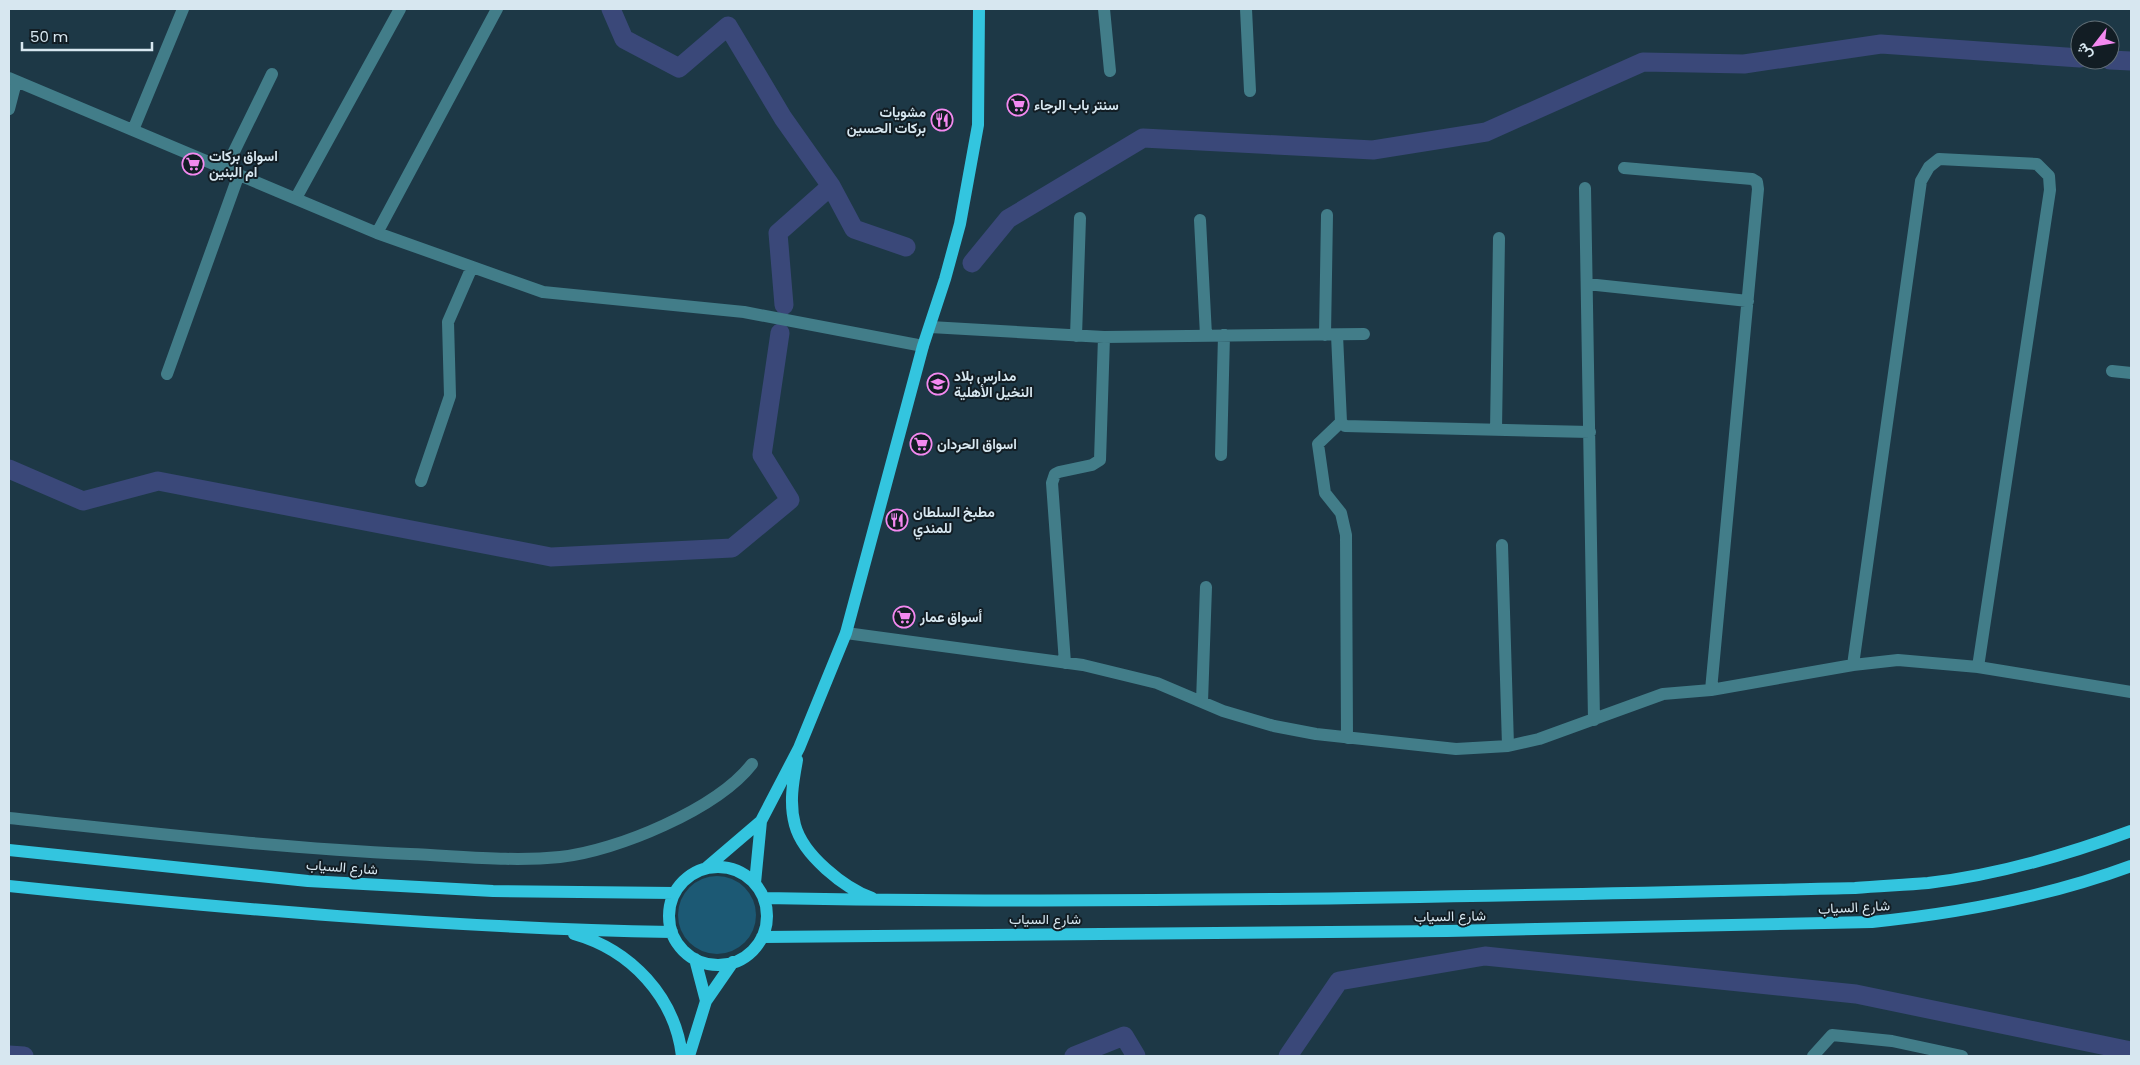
<svg xmlns="http://www.w3.org/2000/svg" width="2140" height="1065" font-family="Poppins,Vazirmatn,sans-serif">
<style>
.green{fill:#1c5974}
.lines{fill:none;stroke-linecap:round;stroke-linejoin:round}
.canal{stroke:#3a4879;stroke-width:19}
.minor{stroke:#427d89;stroke-width:12}
.major{stroke:#33c5df;stroke-width:12}
.labels{text-anchor:middle;dominant-baseline:central;stroke-width:4;stroke-linejoin:round;paint-order:stroke}
.poi-label{font-size:14px;font-weight:bold;fill:#d7e7f0;stroke:#121d24;text-anchor:start}
.street-label{font-size:14px;fill:#d7e7f0;stroke:#121d24}
</style>
<rect width="100%" height="100%" fill="#1d3846"/>
<path class="green" d="M678 915a39 39 0 1 1 78 0a39 39 0 1 1-78 0Z"/>
<g class="lines">
<path class="canal" d="M611 9 624 39 679 68 728 26 783 118 831 186 854 229 906 247
M2110 60 2131 61
M972 263 1008 219 1143 138 1373 150 1486 132 1643 62 1744 64 1881 44 2080 58
M784 305 778 233 831 186
M9 469 83 501 158 481 551 557 732 548 790 500 762 455 780 333
M9 1055 24 1056
M1074 1056 1124 1036 1136 1056
M1288 1056 1339 981 1485 956 1856 994 2131 1051"/>
<path class="minor" d="M1104 9 1110 71
M1246 9 1250 91
M9 78 377 233 543 292 744 312 923 346
M9 109 16 82
M133 130 183 9
M226 168 272 74
M1624 168 1752 179 1757 182 1758 189 1711 690
M1585 188 1594 720
M296 198 400 9
M1200 220 1206 335
M377 233 497 9
M1587 284 1748 301
M930 327 1104 337 1364 334
M1325 335 1327 215
M1337 335 1341 422 1345 426 1590 432
M1076 336 1080 218
M2112 371 2131 373
M167 374 239 174
M1341 422 1318 444 1325 493 1341 513 1346 535 1347 738
M1496 430 1499 238
M1221 455 1224 335
M421 481 450 396 448 322 472 267
M1502 545 1508 746
M846 633 1083 665 1157 683 1223 711 1274 726 1316 734 1456 749 1508 746 1539 739 1663 694 1711 690 1853 665 1898 660 1978 667 2131 692
M1065 663 1052 483 1055 474 1059 472 1092 465 1100 460 1104 337
M1853 665 1921 181 1929 167 1939 159 2037 164 2049 176 2050 190 1978 667
M1202 702 1206 587
M9 818C142 832 276 848 410 854 460 856 511 862 560 857 617 851 717 809 752 764
M1813 1056 1832 1035 1892 1041 1962 1056"/>
<path class="major" d="M797 760C793 782 789 803 795 825 803 855 844 888 872 898
M9 850 308 881 493 891 674 893
M669 916a49 49 0 1 1 98 0a49 49 0 1 1-98 0Z
M706 868 761 821
M755 883 761 821 799 748 846 633 923 346 945 279 960 224 978 125 979 9
M9 886C229 909 450 928 672 932
M764 898C1127 905 1491 896 1855 888 1879 886 1904 885 1928 883 1997 875 2066 855 2131 831
M574 934C631 950 675 997 682 1056
M762 937 1447 931 1872 922C1961 913 2047 897 2131 866
M695 959 706 1001
M689 1056 706 1001 733 962"/>
</g>
<defs>
<g id="supermarket-ring" transform="scale(1.125)"><circle r="9.5" fill="#121d24" stroke="#f489f0" stroke-width="1.5"/><path d="M-6-5.5h2.5l.6 2H6L4.5 2H-2.5L-4.4-4H-6ZM-1.5 3.2a1.3 1.3 0 1 0 .1 0ZM3 3.2a1.3 1.3 0 1 0 .1 0Z" fill="#f489f0"/></g>
<g id="restaurant-ring" transform="scale(1.125)"><circle r="9.5" fill="#121d24" stroke="#f489f0" stroke-width="1.5"/><path d="M-5-6h1v4h1v-4h1v4h1v-4h1v5L-1.5 .5V6h-2V.5L-5-1ZM5-6V6H3V1.5H1.5Q1.5-4 5-6Z" fill="#f489f0"/></g>
<g id="school-ring" transform="scale(1.125)"><circle r="9.5" fill="#121d24" stroke="#f489f0" stroke-width="1.5"/><path d="M0-5L7-2L0 1L-7-2ZM-4 1L0 2.5L4 1V4Q0 6-4 4Z" fill="#f489f0"/></g>
</defs>
<g fill-rule="evenodd">
<use href="#supermarket-ring" x="1018" y="105"/>
<use href="#restaurant-ring" x="942" y="120"/>
<use href="#supermarket-ring" x="193" y="164"/>
<use href="#school-ring" x="938" y="384"/>
<use href="#supermarket-ring" x="921" y="444"/>
<use href="#restaurant-ring" x="897" y="520"/>
<use href="#supermarket-ring" x="904" y="617"/>
</g>
<g class="labels">
<g class="poi-label">
<text x="1034" y="105">سنتر باب الرجاء</text>
<text x="926" y="112" text-anchor="end">مشويات<tspan x="926" dy="16">بركات الحسين</tspan></text>
<text x="209" y="156">اسواق بركات<tspan x="209" dy="16">ام البنين</tspan></text>
<text x="954" y="376">مدارس بلاد<tspan x="954" dy="16">النخيل الأهلية</tspan></text>
<text x="937" y="444">اسواق الحردان</text>
<text x="913" y="512">مطبخ السلطان<tspan x="913" dy="16">للمندي</tspan></text>
<text x="920" y="617">أسواق عمار</text>
</g>
<g class="street-label">
<text transform="translate(342 867) rotate(4)">شارع السياب</text>
<text transform="translate(1854 907) rotate(-3)">شارع السياب</text>
<text transform="translate(1450 916) rotate(-1)">شارع السياب</text>
<text x="1045" y="919">شارع السياب</text>
</g>
</g>
<rect width="2140" height="1065" fill="none" stroke="#d7e7f0" stroke-width="20"/>
<g transform="translate(2095 45) rotate(239)"><circle r="24" fill="#121d24" stroke="#616e76"/>
<path d="M0-4L9 19L0 12L-9 19Z" fill="#f489f0"/>
<text y="-8" font-size="14" font-weight="bold" text-anchor="middle" fill="#d7e7f0">ش</text>
</g>
<path d="M22 42v8h130v-8" fill="none" stroke="#d7e7f0" stroke-width="2.5"/>
<text x="30" y="42" font-size="15" fill="#d7e7f0" stroke="#121d24" stroke-width="4" paint-order="stroke">50 m</text>
</svg>
